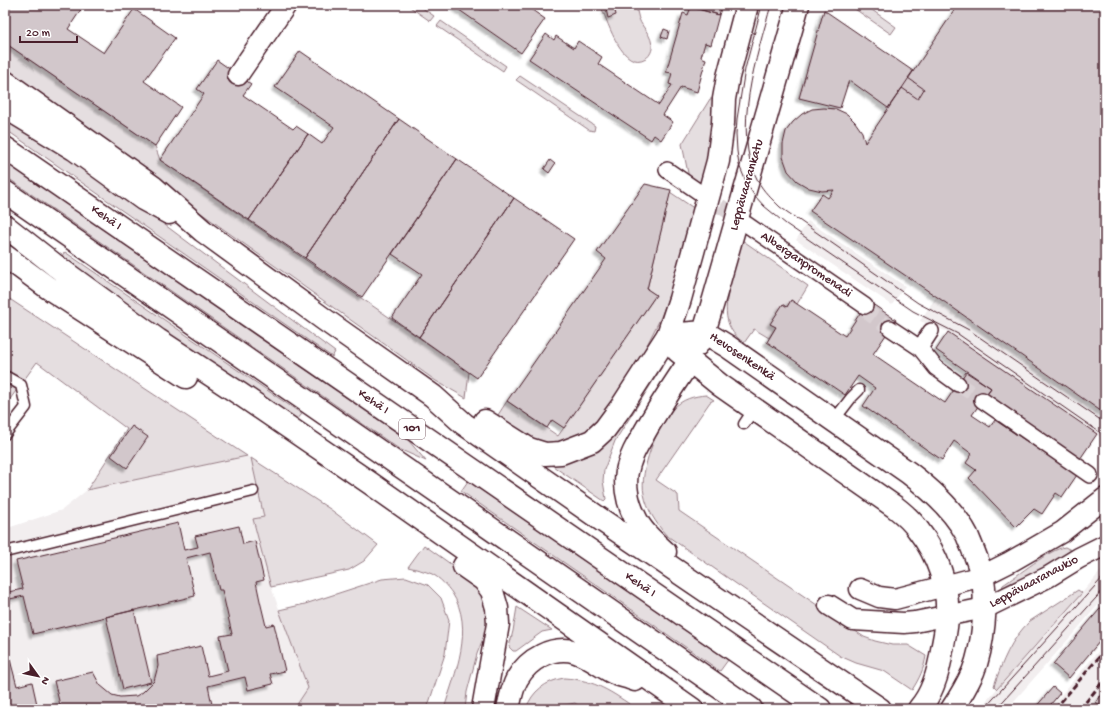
<svg xmlns="http://www.w3.org/2000/svg" width="1110" height="714" font-family="'Gochi Hand',sans-serif">
<style>
.built{fill:#f2eeef}
.green{fill:#e5dee0;stroke:#987e86}
.building{fill:#d2c7cb;stroke:#4a1f2b;filter:url(#shadow)}
.lines{fill:none;stroke-linecap:round;stroke-linejoin:round}
.pedestrian-tunnel{stroke:#dbd2d5;stroke-width:15;stroke-dasharray:15 8;stroke-linecap:butt}
.service-casing{stroke:#4a1f2b;stroke-width:13}
.pedestrian-casing{stroke:#4a1f2b;stroke-width:18}
.minor-casing{stroke:#4a1f2b;stroke-width:23}
.secondary-casing{stroke:#4a1f2b;stroke-width:25}
.trunk-casing{stroke:#4a1f2b;stroke-width:25}
.service{stroke:#fff;stroke-width:10}
.pedestrian{stroke:#fff;stroke-width:15}
.minor{stroke:#fff;stroke-width:20}
.secondary{stroke:#fff;stroke-width:22}
.trunk{stroke:#fff;stroke-width:22}
.tram{stroke:#4a1f2b;stroke-width:1}
.rail{stroke:#4a1f2b;stroke-width:3;stroke-dasharray:6 3;stroke-linecap:butt}
.labels{text-anchor:middle;dominant-baseline:central;stroke-width:3;stroke-linejoin:round;paint-order:stroke}
.shield{fill:#fff;stroke:#80626b;stroke-width:1}
.shield-label{font-size:12px;font-weight:bold;fill:#4a1f2b}
.street-label{font-size:13px;fill:#4a1f2b;stroke:#fff}
</style>
<defs>
<filter id="shadow"><feDropShadow dx="-3.5" dy="3.5" stdDeviation="1" flood-color="#0004"/></filter>
</defs>
<rect width="100%" height="100%" fill="#fff"/>
<filter id="ink" filterUnits="userSpaceOnUse"><feTurbulence type="fractalNoise" baseFrequency=".025" numOctaves="2"/><feDisplacementMap in="SourceGraphic" scale="8" xChannelSelector="R" yChannelSelector="G"/><feConvolveMatrix kernelMatrix="1 2 1 2 8 2 1 2 1" color-interpolation-filters="sRGB"/></filter>
<g filter="url(#ink)">
<path class="built" d="M808 221 905 286 892 305 796 240Z
M936 297 1105 414V440L948 332 920 321Z
M247 456 251 458 264 517 253 519 271 587 308 688 294 709H5V529L62 510 87 490Z
M1105 566V597L1073 634 1007 709H979L1082 593Z
M1105 643V709H1049L1062 694Z
M575 703 583 709H553L555 707Z"/>
<path class="green" d="M407 5H418L434 16 430 21Z
M627 5H637C636 26 650 29 652 45 653 49 650 56 646 58 623 72 608 23 602 9Z
M853 5H865L896 27 891 34 852 7Z
M441 21 506 66 503 71 437 26Z
M5 43 155 146 160 160 469 372 466 398 436 381 5 73Z
M520 76 595 126 594 131 589 130 516 80Z
M710 99H714L712 141 701 186 689 178 682 144Z
M5 116 60 149 165 225 335 352 332 357 5 129Z
M5 162 408 440 426 461 399 449 5 176Z
M670 192 695 209 673 285 661 317 635 369 609 409 584 436 555 444 542 443 533 441 496 418 507 401 558 436 656 295 647 289Z
M742 240 808 286 797 304 791 300 787 307 783 304 771 324 776 327 769 338 754 329 744 343C719 325 726 302 732 276 736 264 739 252 742 240Z
M65 252 302 414 296 421 217 371 60 258Z
M5 296 247 456 87 490 127 429 37 362 5 406Z
M659 364 662 367 615 441 604 470 603 481 606 499 604 501 547 462 570 459Z
M706 395 714 400 710 402 656 480 678 495 679 511 864 637 875 641 892 645H908L926 656C924 669 919 679 912 690L884 671 856 663 840 656 666 535C656 523 647 510 644 494 639 472 657 425 673 409 682 399 694 396 706 395Z
M251 458 330 509 378 545 364 561 349 570 271 587 253 519 264 517Z
M468 481 728 660 720 671 461 491Z
M424 545 466 575 481 592 487 606V628L477 654 467 692 465 709H444C455 673 475 628 452 593 447 586 440 578 432 574 425 571 416 569 408 567Z
M1065 547 1071 550V553L1029 579 1002 588 1003 585C1017 576 1050 549 1065 547Z
M406 577 428 585 441 598 449 620 445 654 427 709H294L308 688 279 610 305 604 382 579Z
M1078 590 1082 593 997 689 994 686C1002 662 1011 639 1030 621Z
M517 607 552 630 542 632 516 651H513L509 647 513 631Z
M564 678C596 680 611 692 637 709H583L575 703 555 707 553 709H526C532 691 546 681 564 678Z"/>
<path class="building" d="M5 5H84L68 29 104 53 134 9 175 38 144 81 181 107 155 146 5 43Z
M452 5H525L545 19 521 53Z
M686 5H722L719 15Z
M958 5H1105V414L946 303 810 211 822 194 828 198 834 190 822 191 809 188 797 181 788 171 783 157V144L786 131 793 122 802 114 812 109 824 108 836 109 847 114 855 122 862 132 865 143Z
M614 7 616 15 608 18 606 9Z
M691 7 719 15 711 45 705 43 701 57 706 59 697 92 681 87 663 115 673 122 661 140 654 135 651 140 529 59 546 34 554 40 556 36 574 48 578 41 602 57 598 64 659 105 672 85 669 84 672 73 666 72 683 13 688 15Z
M824 10 913 71 908 78 924 89 918 99 902 88 888 108 849 80 840 108 799 98Z
M664 29 669 31 667 39 661 37Z
M300 51 399 119 305 258 249 220 308 134 322 144 334 127 275 87Z
M217 60 251 84 243 95 293 129 296 126 308 134 249 220 160 160 204 94 197 89Z
M399 119 457 159 362 297 305 258Z
M457 159 514 198 419 337 392 318 422 274 392 254Z
M550 160 555 164 549 173 544 169Z
M645 184 671 190 647 289 656 295 564 428 552 420 547 428 507 401 606 259 597 252Z
M514 198 574 239 477 378 419 337Z
M791 300 845 336 868 301 896 320 873 354 945 403 966 372 991 388 972 415 990 427 995 420 1077 475 1062 497 1056 493 1042 514 1034 509 1016 527 969 478 976 470 966 463 972 454 954 441 942 460 863 406 875 388 858 376 845 395 767 342 776 327 770 324 783 304 787 307Z
M948 332 1097 434 1080 459 986 394 991 388 936 350Z
M132 426 148 437 127 468 111 456Z
M178 523 184 550 198 547 195 536 239 526 243 544 255 541 264 580 256 582 260 601 266 626 274 624 285 671 270 674 273 684 248 690 245 677 208 686 213 709H61L54 681 93 672 100 685 112 695 120 697 136 696 143 692 154 681 158 666 157 656 201 646 208 676 228 671 220 636 232 634 222 590H219L210 552 186 558 195 596 33 634 24 596 5 600V579L8 592 23 589 16 561Z
M1105 603V635L1069 678 1053 664Z
M134 610 151 682 123 689 106 617Z
M5 622 9 640 5 641 17 686 32 682 38 709H5Z
M1053 687 1060 693 1047 709H1034Z
M1105 691V709L1096 702Z"/>
<g class="lines">
<path class="pedestrian-tunnel" d="M701 193 744 222
M865 306 871 315 890 328
M958 384 982 400"/>
<g class="service-casing">
<path id="service" d="M5 376 21 385 26 407 5 434
M834 420 851 398 859 390
M744 424 754 409
M5 552 253 491"/>
</g>
<g class="pedestrian-casing">
<path id="pedestrian" d="M667 170 699 192
M746 224 865 306
M890 328 920 348 936 368 958 384
M920 348 931 331
M982 400 1090 475"/>
</g>
<g class="minor-casing">
<path id="minor" d="M238 75 286 5
M860 589 879 597 895 599 982 576 1010 562 1062 532 1105 498
M829 605 853 620 904 623 915 622 985 608 1048 577 1079 558 1105 545"/>
</g>
<g class="secondary-casing">
<path id="secondary" d="M668 335 704 332 727 346 909 473C930 489 955 512 967 535 972 547 979 563 982 576 988 600 983 648 973 672 967 685 960 697 952 709
M668 335 678 351 720 385 895 507C904 514 913 522 919 531 937 554 949 587 947 616 947 627 944 639 942 650 939 670 933 693 919 709
M668 335 680 299 718 161 723 123 724 99 728 77 747 5
M697 345 704 332 714 299 798 5"/>
</g>
<g class="trunk-casing">
<path id="trunk" d="M5 82 153 187 203 231 325 320 433 396 464 424 603 521 880 709
M5 107 74 149 143 199 169 213
M5 148 820 709
M5 192 751 709
M5 226 56 266 158 340 240 394 370 483 692 709
M5 256 47 287 186 377
M485 421 529 449 545 454 561 453 592 441 605 429 622 406 668 335
M665 552C654 542 641 531 635 517 627 502 623 481 629 464 632 454 637 445 642 437 656 411 673 386 689 362
M464 566 484 580 492 591 497 608 498 624 483 709
M508 709C510 700 512 688 517 679 528 659 553 645 576 652 590 657 602 667 614 673 621 676 628 677 635 680"/>
</g>
<use href="#service" class="service"/>
<use href="#pedestrian" class="pedestrian"/>
<use href="#minor" class="minor"/>
<use href="#secondary" class="secondary"/>
<use href="#trunk" class="trunk"/>
<path class="tram" d="M762 5 745 69 737 119 736 134 737 151 739 165 747 184 754 195 764 206 786 224 913 311 958 334 1105 436
M771 5C757 56 731 132 758 181 763 191 772 199 780 207L918 303 969 330 1105 423
M984 709 1105 575
M996 709 1105 588"/>
<path class="rail" d="M1055 709 1105 650
M1080 709 1105 679"/>
</g>
</g>
<g class="labels">
<rect class="shield" x="399" y="419" width="26" height="20" rx="3"/>
<g class="shield-label">
<text x="412" y="429">101</text>
</g>
<g class="street-label">
<text transform="translate(747 185) rotate(-74)">Leppävaarankatu</text>
<text transform="translate(106 218) rotate(35)">Kehä I</text>
<text transform="translate(806 265) rotate(34)">Alberganpromenadi</text>
<text transform="translate(742 357) rotate(34)">Hevosenkenkä</text>
<text transform="translate(373 402) rotate(34)">Kehä I</text>
<text transform="translate(1034 582) rotate(-28)">Leppävaaranaukio</text>
<text transform="translate(640 585) rotate(34)">Kehä I</text>
</g>
</g>
<rect width="1110" height="714" fill="none" stroke="#fff" stroke-width="20"/>
<rect x="10" y="10" width="1090" height="694" fill="none" stroke="#4a1f2b" stroke-width="1.5" filter="url(#ink)"/>
<g transform="translate(38 676) rotate(123)" stroke="#ffffff" stroke-width="3" paint-order="stroke">
<path d="M0-3L7 15L0 10L-7 15Z" fill="#4a1f2b"/>
<text y="-6" font-size="11" font-weight="bold" text-anchor="middle" fill="#4a1f2b">N</text>
</g>
<path d="M20 36v6h57v-6" fill="none" stroke="#4a1f2b" stroke-width="2"/>
<text x="26" y="36" font-size="12" fill="#4a1f2b" stroke="#ffffff" stroke-width="3" paint-order="stroke">20 m</text>
</svg>
